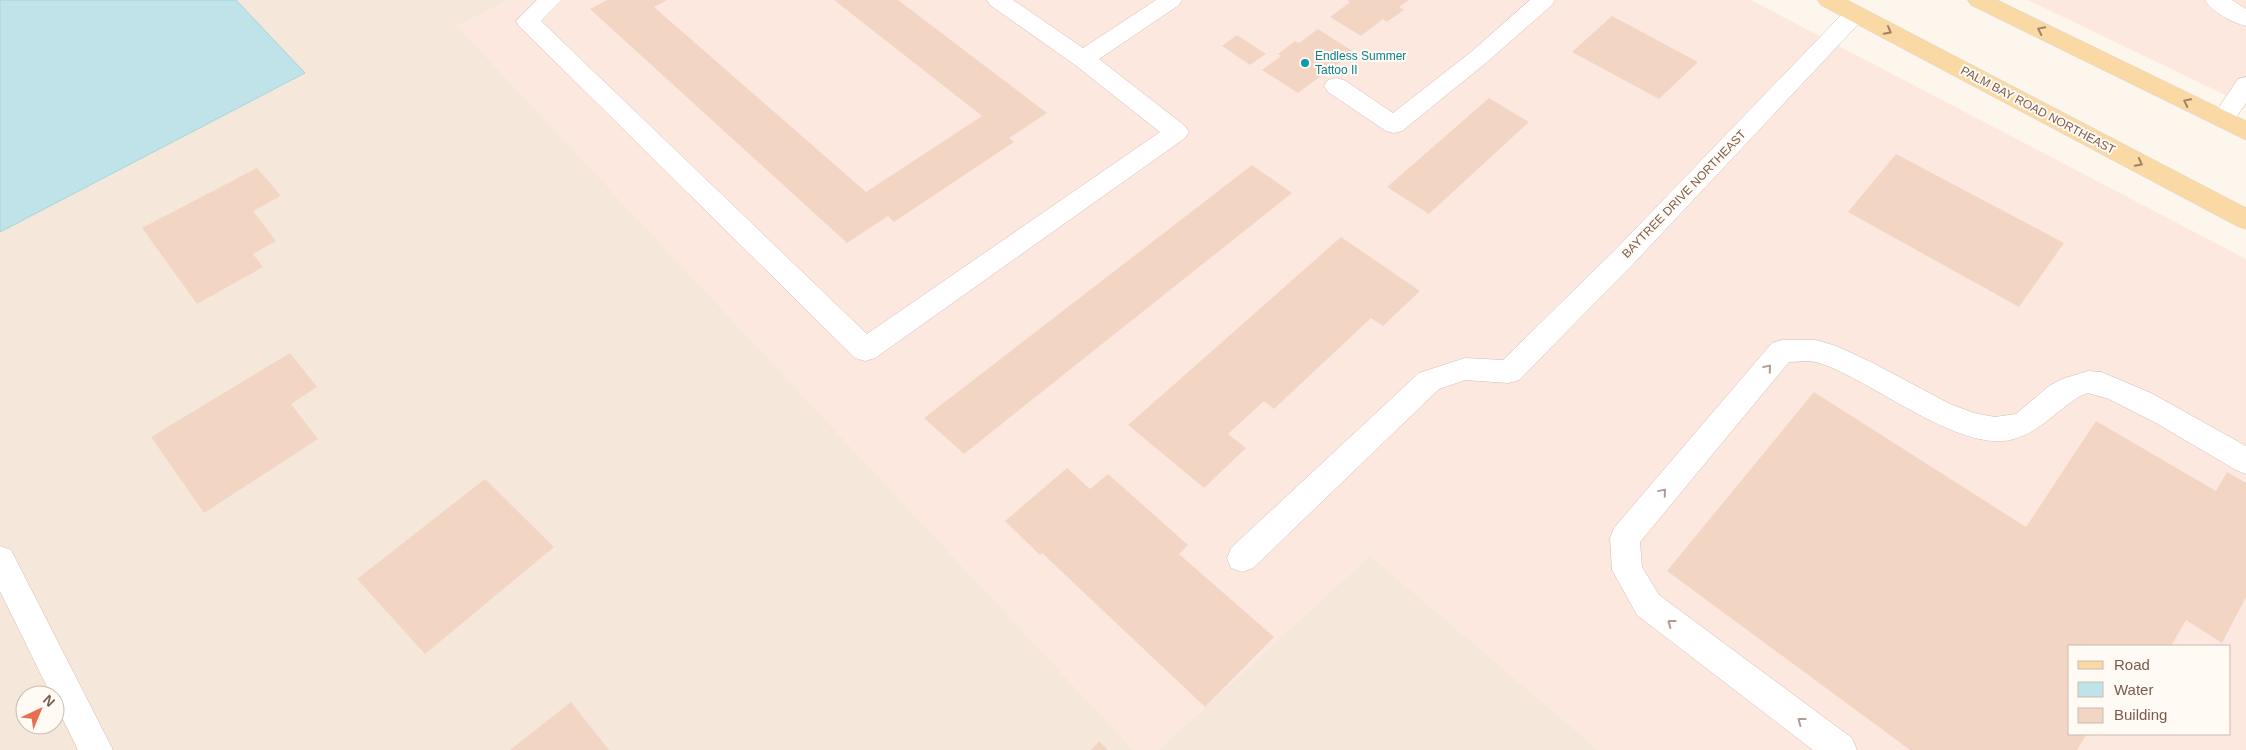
<svg xmlns="http://www.w3.org/2000/svg" width="2246" height="750" font-family="Arial,sans-serif">
<style>
.residential{fill:#f5e8da;fill-rule:evenodd}
.commercial{fill:#fde8e0;fill-rule:evenodd}
.water{fill:#bfe3e8;stroke:#a5d3da}
.building{fill:#f3d5c3}
.lines{fill:none;stroke-linecap:round;stroke-linejoin:round}
.minor-casing{stroke:#d1beb0;stroke-width:1}
.major-casing{stroke:#dad1cd;stroke-width:1}
.minor{fill:#fff;fill-rule:evenodd}
.major{fill:#fbd9a5;fill-rule:evenodd}
.oneway{stroke:#a18267}
.oneway2{stroke:#af9d94}
.culture-dot{fill:#0f9aa8;stroke:#fffaf3;stroke-width:2}
.labels{text-anchor:middle;dominant-baseline:central;stroke-width:4;stroke-linejoin:round;paint-order:stroke}
.culture-label{font-size:12px;fill:#0d838f;stroke:#fffaf3;text-anchor:start}
.street-label{font-size:12px;fill:#7a5c4d;stroke:#fffaf3}
</style>
<rect width="100%" height="100%" fill="#fdf6ec"/>
<path class="residential" d="M236 0H509L458 26 1134 750H0V232L304 74ZM25 695H55V725H25Z
M1370 555 1599 750H1158Z"/>
<path class="commercial" d="M509 0H1751L2246 259V750H1599L1370 555 1158 750H1134L457 26ZM2070 646H2230V734H2070Z
M2028 0H2246V105Z"/>
<path class="water" d="M0 0H236L305 73 0 232Z"/>
<path class="building" d="M607 0H667L654 7 866 192 982 116 834 0H898L1047 113 1009 138 1014 142 894 222 888 216 847 243 590 9Z
M1347 0H1409L1399 7 1404 10 1387 22 1383 19 1361 36 1330 17 1350 2Z
M1612 16 1698 62 1659 99 1572 52Z
M1318 29 1354 52 1298 93 1262 70 1281 56 1278 54 1295 41 1299 43Z
M1237 35 1266 54 1250 65 1222 46Z
M1489 98 1529 122 1429 214 1387 187Z
M1896 154 2064 243 2019 307 1848 212Z
M1252 165 1292 193 964 454 924 418Z
M257 168 281 196 253 211 276 241 253 254 263 267 197 304 142 228Z
M1341 237 1420 291 1383 326 1371 318 1274 409 1264 401 1228 434 1246 448 1204 488 1128 425Z
M290 353 317 387 291 404 318 439 204 513 151 437Z
M1814 392 2026 527 2096 421 2216 491 2227 472 2246 483V597L2222 643 2186 620 2171 646H2070V734H2087L2077 750H1910L1667 571Z
M1067 468 1090 489 1108 474 1188 545 1179 554 1274 637 1205 707 1042 553 1040 555 1005 521Z
M485 479 554 547 425 654 357 579Z
M571 702 609 750H510Z
M1099 741 1108 750H1091Z"/>
<g class="lines">
<g class="minor-casing">
<path id="minor" d="M537 0H562L541 21 867 334 1160 132 1075 65 990 5 987 0H1013L1083 48 1156 0H1182L1179 5 1099 59 1185 126 1189 132 1185 138 875 358 865 361 855 358 519 26 516 21Z
M1530 0H1555L1552 5 1487 62 1402 131 1394 133 1386 131 1328 92 1324 86 1328 80 1336 78 1344 80 1393 113 1471 52Z
M2205 0H2232L2246 9V26C2233 23 2212 12 2205 0Z
M1855 7 1863 9 1866 14 1863 19 1635 262 1519 380 1509 383 1465 380 1439 389 1253 568 1242 572 1231 568 1227 558 1231 548 1419 373 1465 358 1503 360 1617 248 1847 9Z
M2246 77V103L2231 125 2223 127 2215 125 2211 119 2238 79Z
M1782 340H1816L1836 346 1871 362 1950 404 1974 413 1995 417 2016 414 2049 386 2062 379 2088 371 2101 372 2151 393 2246 446V474L2236 470 2156 423 2109 399 2088 393 2080 396C2057 410 2041 431 2014 439 1961 455 1871 379 1819 363 1810 360 1799 362 1789 362L1640 542 1642 567 1659 595 1852 738 1857 750H1813L1637 615 1612 570 1610 538 1614 528 1772 343Z
M0 546 11 550 113 750H78L55 703V695H51L0 591Z"/>
</g>
<g class="major-casing">
<path id="major" d="M1818 0H1847L2246 208V229L2237 226 1821 5Z
M1968 0H1997L2246 121V140L1971 5Z"/>
</g>
<use href="#minor" class="minor"/>
<use href="#major" class="major"/>
</g>
<defs><path id="oneway-chevron" d="M-2-3.5L2.5 0L-2 3.5" fill="none" stroke-width="1.6" stroke-linecap="round" stroke-linejoin="round" transform="scale(1.25)"/></defs>
<g class="oneway">
<use href="#oneway-chevron" transform="translate(2041 30) rotate(-154)"/>
<use href="#oneway-chevron" transform="translate(1888 31) rotate(28)"/>
<use href="#oneway-chevron" transform="translate(2187 102) rotate(-154)"/>
<use href="#oneway-chevron" transform="translate(2139 163) rotate(28)"/>
</g>
<g class="oneway2">
<use href="#oneway-chevron" transform="translate(1768 368) rotate(-50)"/>
<use href="#oneway-chevron" transform="translate(1663 492) rotate(-50)"/>
<use href="#oneway-chevron" transform="translate(1671 623) rotate(-143)"/>
<use href="#oneway-chevron" transform="translate(1801 721) rotate(-143)"/>
</g>
<circle class="culture-dot" cx="1305" cy="63" r="5"/>
<g class="labels">
<g class="culture-label">
<text x="1315" y="56">Endless Summer<tspan x="1315" dy="14">Tattoo II</tspan></text>
</g>
<g class="street-label">
<text transform="translate(2038 110) rotate(28)">PALM BAY ROAD NORTHEAST</text>
<text transform="translate(1684 194) rotate(-46)">BAYTREE DRIVE NORTHEAST</text>
</g>
</g>
<rect x="2068" y="645" width="162" height="90" fill="#fffaf3" stroke="#cabbb1"/>
<rect x="2078" y="661" width="25" height="8" fill="#fbd9a5" stroke="#cabbb1"/>
<text x="2114" y="670" font-size="15" fill="#7a5c4d">Road</text>
<rect x="2078" y="682" width="25" height="15" fill="#bfe3e8" stroke="#cabbb1"/>
<text x="2114" y="695" font-size="15" fill="#7a5c4d">Water</text>
<rect x="2078" y="708" width="25" height="15" fill="#f3d5c3" stroke="#cabbb1"/>
<text x="2114" y="720" font-size="15" fill="#7a5c4d">Building</text>
<g transform="translate(40 710) rotate(44)"><circle r="24" fill="#fffaf3" stroke="#cabbb1"/>
<path d="M0-4L9 19L0 12L-9 19Z" fill="#e76f51"/>
<text y="-8" font-size="14" font-weight="bold" text-anchor="middle" fill="#7a5c4d">N</text>
</g>
</svg>
